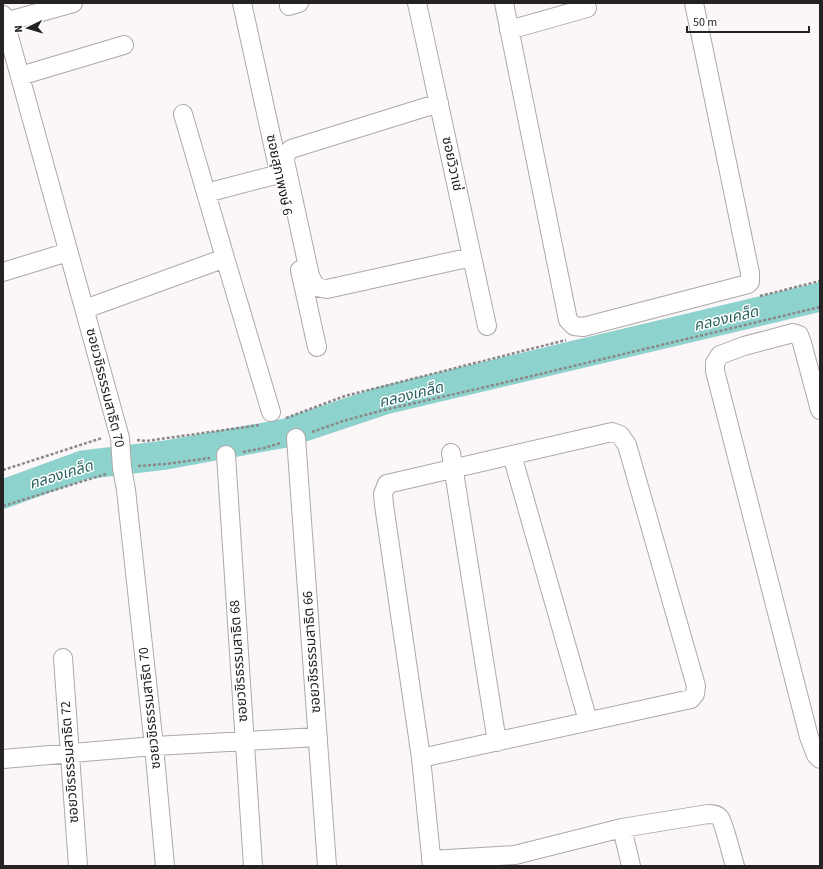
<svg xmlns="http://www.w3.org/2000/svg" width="823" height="869" font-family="'Source Sans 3','Noto Sans Thai',sans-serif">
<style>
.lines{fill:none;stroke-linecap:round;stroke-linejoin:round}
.river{stroke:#8dd2cc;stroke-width:29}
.minor-casing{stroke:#aea8ab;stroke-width:20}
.path{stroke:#8c888a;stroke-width:2.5;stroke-dasharray:3 2;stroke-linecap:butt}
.minor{stroke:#fff;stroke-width:18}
.labels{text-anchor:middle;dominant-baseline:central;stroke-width:3;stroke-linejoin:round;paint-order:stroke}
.street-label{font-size:14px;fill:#242223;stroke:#fff}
.water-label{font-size:15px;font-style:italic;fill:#28625e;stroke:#fff}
</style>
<rect width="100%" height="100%" fill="#fbf6f8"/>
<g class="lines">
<path class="river" d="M3 494 83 465 166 455 286 433 385 400 820 297"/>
<g class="minor-casing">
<path id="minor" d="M242 3 279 172
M417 3 487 326
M504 3 568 320 574 326 583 327 748 284 750 282V273L694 3
M289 6 299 3
M3 15 120 438 122 468 126 490 154 746 165 866
M5 22 73 3
M509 30 587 8
M20 76 124 45
M439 103 291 149 285 155V161L310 276 316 287 327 289 472 257
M206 193 279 174
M225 258 271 412
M300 270 317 347
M3 272 68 252
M85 309 225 258 183 114
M820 410 802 343 799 335 793 333 744 346 720 355 715 363V371L809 737 816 755 820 759
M296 438 327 866
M451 453 497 742
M226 455 253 866
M512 455 588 721
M63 658 78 866
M421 758 691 699 695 694 696 686 627 445 620 435 612 432 387 484 383 494 384 505 421 758 432 866
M3 759 154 746 318 737
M622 828 631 866
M431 860 515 855 622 828 708 814C712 814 717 814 720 818 724 823 732 857 735 866"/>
</g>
<path class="path" d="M760 296 820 281
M286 418 345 396 566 340
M312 432 343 421 384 410 490 386 820 307
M137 440 146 441 260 425
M243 452 264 448 281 443
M138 466 166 464 210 458
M3 470 102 438
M3 506 106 474"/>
<use href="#minor" class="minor"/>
</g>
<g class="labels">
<g class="street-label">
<text transform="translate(452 164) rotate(78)">ซอยวิวาเช่</text>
<text transform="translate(279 175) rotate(78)">ซอยสุภาพงษ์ 6</text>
<text transform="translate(105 388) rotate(76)">ซอยวชิรธรรมสาธิต 70</text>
<text transform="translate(312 652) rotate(-94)">ซอยวชิรธรรมสาธิต 66</text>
<text transform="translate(239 661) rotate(-94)">ซอยวชิรธรรมสาธิต 68</text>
<text transform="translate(150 708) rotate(-96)">ซอยวชิรธรรมสาธิต 70</text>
<text transform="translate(70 762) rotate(-94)">ซอยวชิรธรรมสาธิต 72</text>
</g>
<g class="water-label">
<text transform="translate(726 319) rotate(-13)">คลองเคล็ด</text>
<text transform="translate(411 395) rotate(-14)">คลองเคล็ด</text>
<text transform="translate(61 475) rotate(-17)">คลองเคล็ด</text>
</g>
</g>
<rect width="823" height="869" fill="none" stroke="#242223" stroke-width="8"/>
<g transform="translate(28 28) rotate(265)" stroke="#ffffff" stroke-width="3" paint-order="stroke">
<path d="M0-3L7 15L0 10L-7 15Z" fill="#242223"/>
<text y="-6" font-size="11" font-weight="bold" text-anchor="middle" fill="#242223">N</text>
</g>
<path d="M687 26v6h122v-6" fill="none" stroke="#242223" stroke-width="2"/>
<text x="693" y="26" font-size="12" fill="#242223" stroke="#ffffff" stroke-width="3" paint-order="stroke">50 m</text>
</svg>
